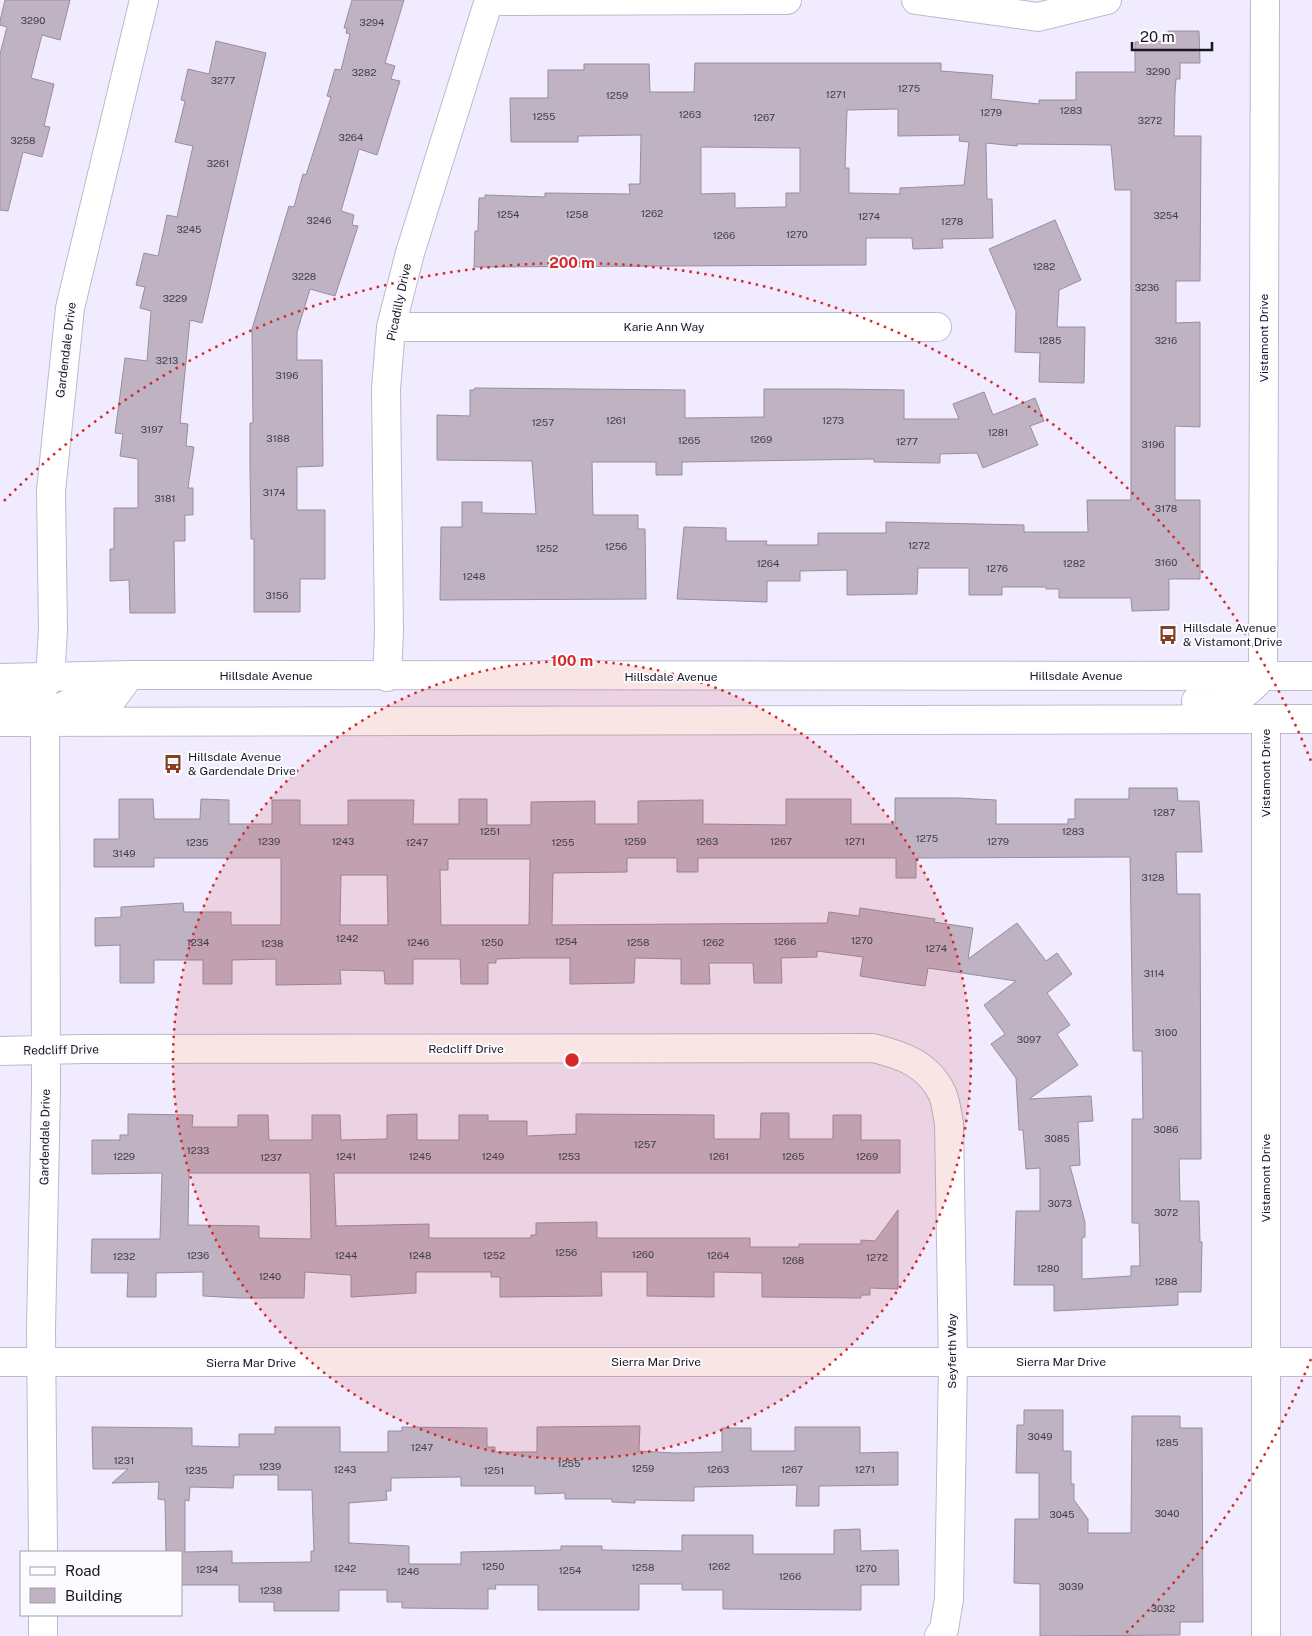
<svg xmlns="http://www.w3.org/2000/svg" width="1312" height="1636" font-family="'Public Sans',sans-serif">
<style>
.building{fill:#bfb2c2;stroke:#998d9d;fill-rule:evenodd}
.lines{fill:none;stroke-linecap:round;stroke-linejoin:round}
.minor-casing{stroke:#beb9cb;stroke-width:30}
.trunk-casing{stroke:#beb9cb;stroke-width:30}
.minor{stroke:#fff;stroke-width:28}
.trunk{stroke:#fff;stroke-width:28}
.ring{fill:none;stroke:#d62828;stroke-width:2.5;stroke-dasharray:2.5 5}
.labels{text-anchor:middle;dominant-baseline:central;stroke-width:4;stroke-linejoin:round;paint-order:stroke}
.number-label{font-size:10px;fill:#423e47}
.street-label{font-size:12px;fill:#19171e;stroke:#fcfbff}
.poi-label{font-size:12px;fill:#19171e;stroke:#fcfbff;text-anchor:start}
.centre{fill:#d62828;stroke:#fcfbff;stroke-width:2.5}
.ring-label{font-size:15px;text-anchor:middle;font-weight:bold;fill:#d62828;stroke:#fcfbff;stroke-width:4;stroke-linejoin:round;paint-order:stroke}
</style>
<rect width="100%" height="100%" fill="#f0ebfe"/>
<path class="building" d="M5 0H70L60 40 42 35 31 78 54 84 44 126 50 127 42 157 23 152 8 211 0 210V54L7 27 0 25V21Z
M352 0H404L385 63 395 66 391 79 400 81 377 155 359 149 341 211 354 215 352 225 358 226 348 257 335 296 310 289 297 332V360H322L323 466 297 467V510H325V579H300V612H254V539H251L250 467V423H253L252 329 289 206 294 207 303 174 306 175 331 97 327 96 335 69 341 70 350 34 346 33 347 28H344Z
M1168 31H1199L1200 63H1180V79H1176L1175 92 1174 136H1201L1200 281H1176V323L1200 322V427L1175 426V500H1200V579H1169V610L1132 611 1131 598H1059V589H1046V587H1002V595H969V568H918L917 594 847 595V570L800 571V581H767V602L677 599 684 527 726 528V541H767L766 545H818V533H886V522L1024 525V532H1088L1087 500H1131V190H1115L1111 145 1017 144V146L986 143 987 199H992L993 238 942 239 943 248 913 249 912 238H866V265L474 267 475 231H478L479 198H485V195L545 197V193L630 194 629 184H640L641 135 578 136V142H511L510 98H548V70H584V64H649L650 92H694L695 63H941V71L993 75 991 99 1039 104V100H1076V72H1135V42L1169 41ZM898 109V136L960 135 959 141 969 142 964 185 900 188V194L849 193V168H845L847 110ZM701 147 800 148V193H786V207L735 208V193L701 194Z
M216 41 266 53 202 323 190 320 180 423 188 424 186 446 194 447 188 488H193V515H185V541H174L175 613H130L129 580 110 581V549H114V508H138V459L120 456 123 434 115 433 125 358 147 361 151 311 140 308 145 287 136 285 144 253 158 256 167 215 177 217 193 146 175 142 185 101 181 100 188 69 209 74Z
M1055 220 1081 280 1059 290 1057 327H1085L1084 383 1039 382 1040 353 1015 352 1016 311 989 249Z
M475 388 685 390V418L764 417V389H835L904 390V419H959L953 404 984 392 993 415 1035 398 1044 421 1030 426 1038 445 983 468 977 453 940 454V463L874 462V459L682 462V475H656V462H592L593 515H638V529H645L646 599 440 600 441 527H462V502H482V513L536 514 532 461 437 460V415L470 416V390H474Z
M1129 788H1177L1178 801H1199L1202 852H1176L1177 894H1200L1201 1159H1179L1180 1201H1199L1200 1242H1202L1201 1292H1178V1305L1054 1311V1285H1014L1016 1211H1040V1168L1026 1169 1023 1130H1019L1016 1078 991 1044 1005 1034 984 1005 1016 981 928 968 925 986 897 982 860 976 863 957 817 951V957L781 958 782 983H754L753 963H709L710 984H681V959L635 958 634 983 570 984V958H524L496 959V963H488V984H461L460 959H413V984H385L384 971 340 970 341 984 276 985V959L232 960V984H203V960H154V983H120V945L95 946V918L121 917V907L183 903 184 912H231V925H281V858H154V867H94V839H119V799H153L154 819H200L201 799 229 800V824H272V800H300V825H348V800H414L413 824H459V799H487V825H531V802L595 801V824H638V801L703 800V824L786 825V799H851V824H895V798H958L996 800V824H1068V819H1075V799H1129ZM1130 857 1133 1051H1142L1143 1119H1132V1223H1139L1140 1266H1131V1276L1082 1279V1238L1085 1237V1222L1070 1166 1080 1165 1078 1122 1093 1121 1091 1096 1029 1099 1078 1065 1057 1034 1070 1025 1047 993 1072 974 1057 953 1046 961 1017 923 968 959 973 928 934 922 935 919 860 908 859 916 829 912 827 923 552 925 553 873 627 872V858H677V872H698V858H896V878H916V858ZM448 859H530L529 925H441L440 870H448ZM341 875H387L388 925H340Z
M761 1113H789V1139H833V1115H861V1140H900V1173H334L336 1226 429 1224V1238H531V1235H536V1223L597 1222V1238H750V1247H799V1244H861V1240L875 1241 898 1210V1289L870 1288V1295H861V1298L762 1297V1273L714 1272V1297L647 1296V1272H601L602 1296 500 1297V1277H491V1272H416V1293L351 1297V1275L305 1272 304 1298H240L203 1296V1272L156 1273V1297H127L128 1273H91L92 1239H160L162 1173 92 1174V1140H120V1135H128V1114L193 1115 192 1127H238V1115H268L269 1140H312V1115H340L341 1140 387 1139V1115L417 1114V1140H459V1115H488V1121H527V1136L576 1134V1114L714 1115V1139H760ZM189 1173H310L311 1239 259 1238V1226L188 1225Z
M1024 1410H1063V1451H1071V1484H1074V1500L1088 1519V1533H1131L1132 1416H1180V1428H1202L1203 1622H1180V1635L1040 1636V1584L1014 1583 1015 1519H1039V1473H1016L1017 1425H1024Z
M640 1426 639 1451 676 1453 722 1452V1428H751V1451H795V1427H860V1453L898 1452V1485L819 1486V1506H796L797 1485 694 1487V1501L635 1500V1503L612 1502V1499H565V1493L535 1494V1486H461V1477L391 1478V1491H386L387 1500 349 1503V1543L409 1546V1564H461V1552L561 1550V1546H602V1550L682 1551V1535H753V1554H834V1530L860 1529 861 1551 898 1550 899 1585H861V1610L723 1609V1590H682V1584H639V1610H538V1585H495L496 1589H488V1609L402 1608V1602H387V1590H339V1611H274V1602H239V1585H181V1552H166L165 1500 158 1499 159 1482 112 1483 128 1469H93L92 1427 192 1428V1446L239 1447V1434H275V1427H340V1452H388V1431H402V1427L487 1428V1447H495V1452H537V1427ZM234 1475H278V1490H312L314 1551H311V1562L232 1563V1551L185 1552V1500L189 1501 190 1487 233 1488Z"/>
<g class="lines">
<g class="minor-casing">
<path id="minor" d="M916 0 1038 17 1107 0
M489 1 787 0
M391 327H937
M1263 676 1265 0
M387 677 389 631 386 389 391 327 410 253 489 0
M50 678 53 630 51 491 70 308 144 0
M1266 719V1636
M0 1051 83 1049 873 1048C902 1055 928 1064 942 1093 946 1101 947 1114 949 1123L953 1362 949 1599 944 1629 939 1636
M0 1362H1312
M43 1552 41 1329 46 1089 45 722
M43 1615V1636"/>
</g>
<g class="trunk-casing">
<path id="trunk" d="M0 678 130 675 1312 676
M0 701C24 701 36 700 50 678
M1196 701C1230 701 1239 704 1263 676
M0 722 1312 719
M45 722C64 697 82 701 111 701L130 675"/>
</g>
<use href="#minor" class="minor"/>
<use href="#trunk" class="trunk"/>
</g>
<circle cx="572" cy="1060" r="399" fill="#d62828" fill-opacity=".12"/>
<g class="ring">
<circle cx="572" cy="1060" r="399"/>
<path d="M1311 1359A797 797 0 0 1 1126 1633M4 501A797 797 0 0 1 1311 761"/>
</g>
<defs>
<g id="bus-bare" transform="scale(1.5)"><path d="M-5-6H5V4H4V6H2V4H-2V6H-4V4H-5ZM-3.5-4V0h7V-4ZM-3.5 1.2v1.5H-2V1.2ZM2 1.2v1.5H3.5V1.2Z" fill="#873f1f" stroke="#fcfbff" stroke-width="2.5" paint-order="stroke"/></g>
</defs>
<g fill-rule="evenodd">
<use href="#bus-bare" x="1168" y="635"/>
<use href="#bus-bare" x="173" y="764"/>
</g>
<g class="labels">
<g class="number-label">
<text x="33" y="20">3290</text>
<text x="372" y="22">3294</text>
<text x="1158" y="71">3290</text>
<text x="364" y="72">3282</text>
<text x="223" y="80">3277</text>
<text x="909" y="88">1275</text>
<text x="836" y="94">1271</text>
<text x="617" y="95">1259</text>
<text x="1071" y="110">1283</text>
<text x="991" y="112">1279</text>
<text x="690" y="114">1263</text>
<text x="544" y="116">1255</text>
<text x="764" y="117">1267</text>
<text x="1150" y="120">3272</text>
<text x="351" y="137">3264</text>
<text x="23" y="140">3258</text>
<text x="218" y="163">3261</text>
<text x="652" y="213">1262</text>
<text x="508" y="214">1254</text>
<text x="577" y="214">1258</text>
<text x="1166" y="215">3254</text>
<text x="869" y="216">1274</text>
<text x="319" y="220">3246</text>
<text x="952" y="221">1278</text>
<text x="189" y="229">3245</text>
<text x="797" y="234">1270</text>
<text x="724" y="235">1266</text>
<text x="1044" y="266">1282</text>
<text x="304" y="276">3228</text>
<text x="1147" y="287">3236</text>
<text x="175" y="298">3229</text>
<text x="1050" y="340">1285</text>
<text x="1166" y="340">3216</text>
<text x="167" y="360">3213</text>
<text x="287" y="375">3196</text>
<text x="616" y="420">1261</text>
<text x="833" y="420">1273</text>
<text x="543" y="422">1257</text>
<text x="152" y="429">3197</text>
<text x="998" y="432">1281</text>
<text x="278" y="438">3188</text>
<text x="761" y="439">1269</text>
<text x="689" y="440">1265</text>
<text x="907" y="441">1277</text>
<text x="1153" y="444">3196</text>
<text x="274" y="492">3174</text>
<text x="165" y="498">3181</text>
<text x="1166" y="508">3178</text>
<text x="919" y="545">1272</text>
<text x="616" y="546">1256</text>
<text x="547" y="548">1252</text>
<text x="1166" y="562">3160</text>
<text x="768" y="563">1264</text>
<text x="1074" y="563">1282</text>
<text x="997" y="568">1276</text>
<text x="474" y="576">1248</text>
<text x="277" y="595">3156</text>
<text x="1164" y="812">1287</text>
<text x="490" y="831">1251</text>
<text x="1073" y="831">1283</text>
<text x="927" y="838">1275</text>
<text x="269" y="841">1239</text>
<text x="343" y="841">1243</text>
<text x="635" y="841">1259</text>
<text x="707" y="841">1263</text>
<text x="781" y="841">1267</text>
<text x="855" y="841">1271</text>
<text x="998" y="841">1279</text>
<text x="197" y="842">1235</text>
<text x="417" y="842">1247</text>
<text x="563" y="842">1255</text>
<text x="124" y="853">3149</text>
<text x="1153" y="877">3128</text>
<text x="347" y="938">1242</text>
<text x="862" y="940">1270</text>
<text x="566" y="941">1254</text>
<text x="785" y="941">1266</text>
<text x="198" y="942">1234</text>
<text x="418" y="942">1246</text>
<text x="492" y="942">1250</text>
<text x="638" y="942">1258</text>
<text x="713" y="942">1262</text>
<text x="272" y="943">1238</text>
<text x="936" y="948">1274</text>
<text x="1154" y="973">3114</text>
<text x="1166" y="1032">3100</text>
<text x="1029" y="1039">3097</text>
<text x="1166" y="1129">3086</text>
<text x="1057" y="1138">3085</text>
<text x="645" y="1144">1257</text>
<text x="198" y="1150">1233</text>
<text x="124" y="1156">1229</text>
<text x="346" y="1156">1241</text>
<text x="420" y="1156">1245</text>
<text x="493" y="1156">1249</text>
<text x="569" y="1156">1253</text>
<text x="719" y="1156">1261</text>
<text x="793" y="1156">1265</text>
<text x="867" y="1156">1269</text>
<text x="271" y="1157">1237</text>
<text x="1060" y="1203">3073</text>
<text x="1166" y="1212">3072</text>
<text x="566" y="1252">1256</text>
<text x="643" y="1254">1260</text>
<text x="198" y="1255">1236</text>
<text x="346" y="1255">1244</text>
<text x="420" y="1255">1248</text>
<text x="494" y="1255">1252</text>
<text x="718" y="1255">1264</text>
<text x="124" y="1256">1232</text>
<text x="877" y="1257">1272</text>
<text x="793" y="1260">1268</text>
<text x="1048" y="1268">1280</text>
<text x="270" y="1276">1240</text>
<text x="1166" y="1281">1288</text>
<text x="1040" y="1436">3049</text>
<text x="1167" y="1442">1285</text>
<text x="422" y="1447">1247</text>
<text x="124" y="1460">1231</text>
<text x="569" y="1463">1255</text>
<text x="270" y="1466">1239</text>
<text x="643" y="1468">1259</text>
<text x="345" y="1469">1243</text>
<text x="718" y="1469">1263</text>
<text x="792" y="1469">1267</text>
<text x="865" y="1469">1271</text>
<text x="196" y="1470">1235</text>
<text x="494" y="1470">1251</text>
<text x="1167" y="1513">3040</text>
<text x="1062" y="1514">3045</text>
<text x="493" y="1566">1250</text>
<text x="719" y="1566">1262</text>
<text x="643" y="1567">1258</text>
<text x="345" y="1568">1242</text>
<text x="866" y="1568">1270</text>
<text x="207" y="1569">1234</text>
<text x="570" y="1570">1254</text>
<text x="408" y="1571">1246</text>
<text x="790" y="1576">1266</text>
<text x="1071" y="1586">3039</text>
<text x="271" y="1590">1238</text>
<text x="1163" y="1608">3032</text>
</g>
<g class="street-label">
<text transform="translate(399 302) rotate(-78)">Picadilly Drive</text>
<text x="664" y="327">Karie Ann Way</text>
<text transform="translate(1264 338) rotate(-90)">Vistamont Drive</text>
<text transform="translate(66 350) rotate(-83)">Gardendale Drive</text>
<text x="266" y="676">Hillsdale Avenue</text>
<text x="1076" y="676">Hillsdale Avenue</text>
<text x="671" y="677">Hillsdale Avenue</text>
<text transform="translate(1266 773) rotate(-90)">Vistamont Drive</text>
<text x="466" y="1049">Redcliff Drive</text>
<text transform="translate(61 1050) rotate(-1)">Redcliff Drive</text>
<text transform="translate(45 1137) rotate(-89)">Gardendale Drive</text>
<text transform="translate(1266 1178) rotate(-90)">Vistamont Drive</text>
<text transform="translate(952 1351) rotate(-90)">Seyferth Way</text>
<text x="656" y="1362">Sierra Mar Drive</text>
<text x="1061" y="1362">Sierra Mar Drive</text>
<text x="251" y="1363">Sierra Mar Drive</text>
</g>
<g class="poi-label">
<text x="1183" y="628">Hillsdale Avenue<tspan x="1183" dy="14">&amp; Vistamont Drive</tspan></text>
<text x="188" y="757">Hillsdale Avenue<tspan x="188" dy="14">&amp; Gardendale Drive</tspan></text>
</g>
</g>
<circle cx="572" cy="1060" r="8" class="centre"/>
<g class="ring-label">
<text x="572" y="268">200 m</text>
<text x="572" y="666">100 m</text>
</g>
<rect x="20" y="1551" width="162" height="65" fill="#fcfbff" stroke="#a1a0a5"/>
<rect x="30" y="1567" width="25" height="8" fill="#ffffff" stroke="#a1a0a5"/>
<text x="65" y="1576" font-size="15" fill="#19171e">Road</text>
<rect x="30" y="1588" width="25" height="15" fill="#bfb2c2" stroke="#a1a0a5"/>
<text x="65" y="1601" font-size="15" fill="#19171e">Building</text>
<path d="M1132 42v8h80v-8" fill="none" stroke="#19171e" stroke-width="2.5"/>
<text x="1140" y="42" font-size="15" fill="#19171e" stroke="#fcfbff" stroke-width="4" paint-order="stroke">20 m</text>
</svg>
